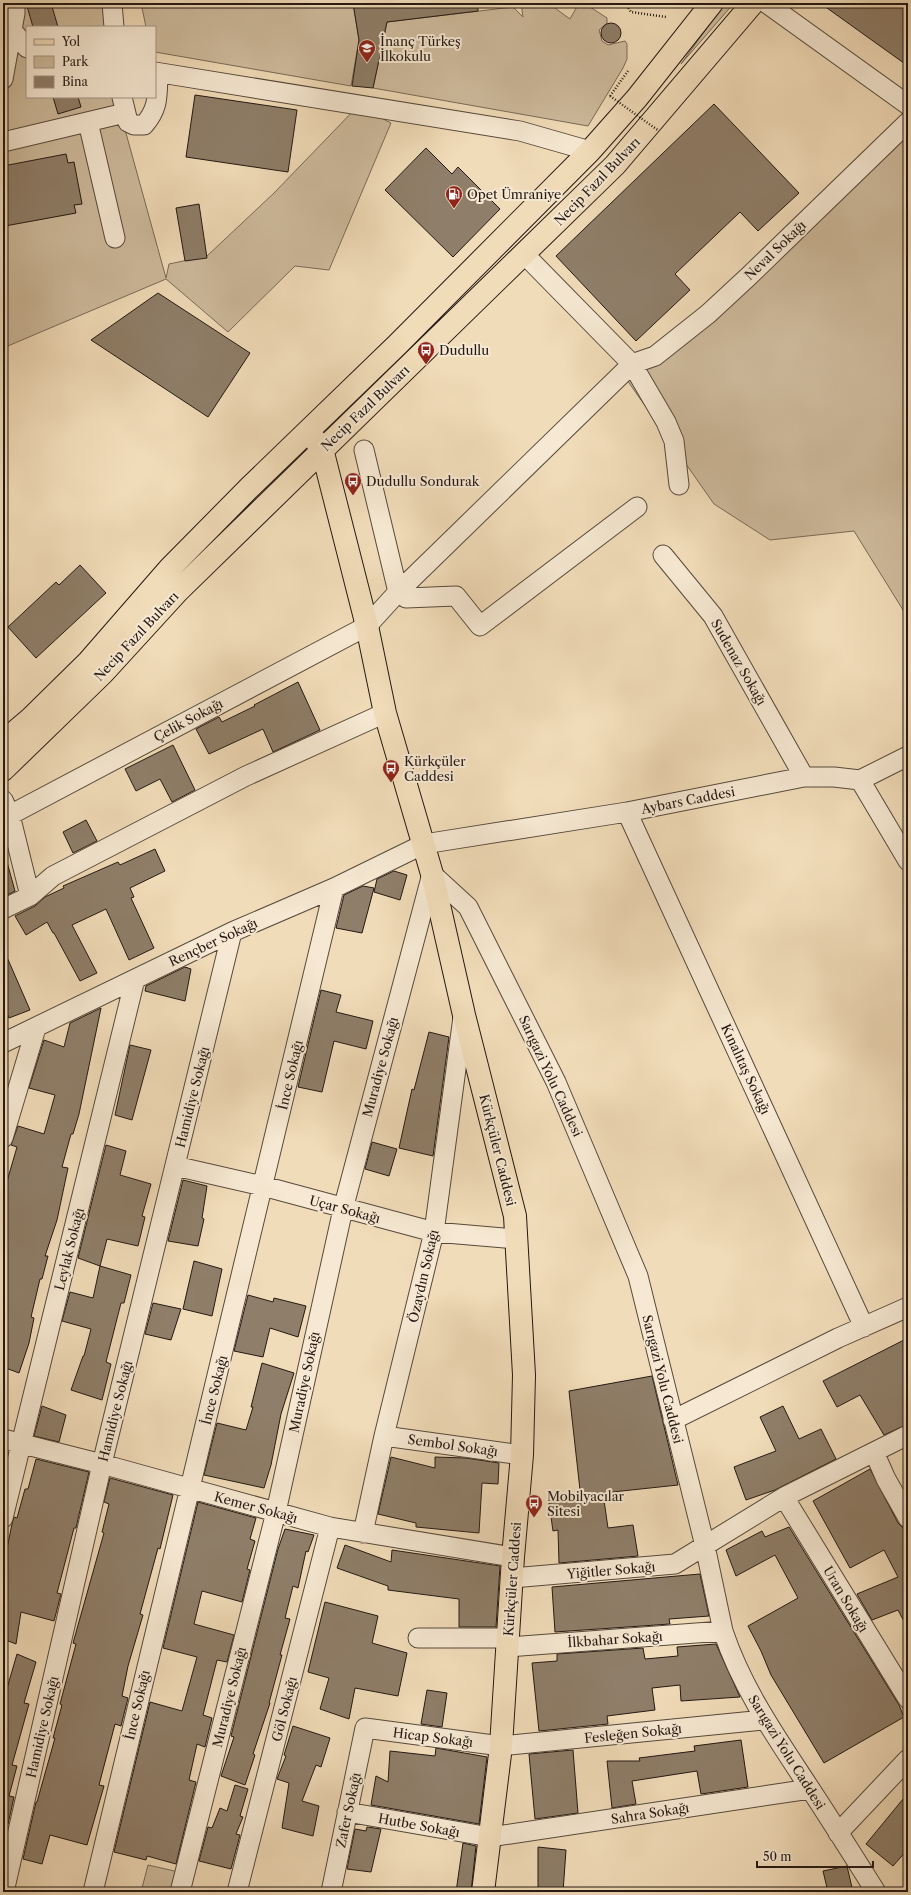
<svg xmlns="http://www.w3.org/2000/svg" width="911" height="1895" font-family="'Libre Caslon Text',serif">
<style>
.green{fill:#cebb9d;stroke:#796a58}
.building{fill:#8f7e69;stroke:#241813}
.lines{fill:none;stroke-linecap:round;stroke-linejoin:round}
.minor-casing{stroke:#57493c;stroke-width:21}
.major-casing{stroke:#241813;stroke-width:24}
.path{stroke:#241813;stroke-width:2.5;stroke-dasharray:1 2;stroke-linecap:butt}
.minor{stroke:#f6e8d2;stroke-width:19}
.major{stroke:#f1dcb9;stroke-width:22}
.path-bridge{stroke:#241813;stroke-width:2.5;stroke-dasharray:1 2;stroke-linecap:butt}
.labels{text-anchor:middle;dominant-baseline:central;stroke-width:4;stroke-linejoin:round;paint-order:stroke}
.poi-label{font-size:13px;fill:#241813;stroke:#f6e8d2;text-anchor:start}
.street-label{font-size:13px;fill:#241813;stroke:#f6e8d2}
</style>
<rect width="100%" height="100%" fill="#f1dcb9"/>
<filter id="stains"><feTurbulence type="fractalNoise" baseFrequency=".005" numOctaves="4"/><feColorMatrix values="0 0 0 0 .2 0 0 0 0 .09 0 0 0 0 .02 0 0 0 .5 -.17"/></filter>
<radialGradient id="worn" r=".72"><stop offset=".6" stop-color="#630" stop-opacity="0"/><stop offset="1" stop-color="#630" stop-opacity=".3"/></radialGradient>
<path class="green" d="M3 3H102L105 27H27V97H116L166 278 169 264 207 256 274 193 358 106 391 123 329 270 295 266 228 332 166 279 3 348Z
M141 3H353L359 40 351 86 155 52V27H146Z
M521 3H548L570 19 579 3H584L607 18V23L599 30 602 41 608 45 625 41 627 44V59L623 68 588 126 373 88 387 22 513 7 523 17Z
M725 3H734L681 64Z
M908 136V618L854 531 770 540 714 504 627 380Z
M148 1865 179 1872 175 1892H141Z"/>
<path class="building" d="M36 3H51L58 27H33L27 6Z
M353 3H478V11L387 22 373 88 352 86 359 40Z
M820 3H908V66Z
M601 33a10 10 0 1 1 20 0a10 10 0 1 1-20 0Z
M195 95 297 110 288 172 186 157Z
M53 97H78L81 107 58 114Z
M714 104 799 193 758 231 740 212 675 274 690 290 636 341 556 256Z
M426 148 452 174 458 167 500 209 453 257 385 190Z
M66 154 68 163 74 162 82 204 74 205 76 213 5 226 3 218V166Z
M199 204 207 258 185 261 176 208Z
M158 293 250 353 208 417 91 340Z
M80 565 106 593 36 658 8 627 56 582 59 585Z
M298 682 320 730 273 752 263 729 209 754 196 729 219 717 222 722 255 706 254 705Z
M173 745 195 790 172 802 160 779 136 791 125 769Z
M86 820 97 841 73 853 63 832Z
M155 849 165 871 130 888 134 897 131 898 154 948 129 960 106 909 72 925 97 973 80 981 54 933H53L47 922 26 935 15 916 35 906 45 897 64 888 63 886 118 862 120 865Z
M3 862H7L15 891 3 897Z
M394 871 407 875 400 900 374 892 377 879Z
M363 886 374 888 362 933 336 928 344 895Z
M3 948 30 1010 9 1018 3 1004Z
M185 967 191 969 185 1001 145 991 146 986Z
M321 990 341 995 336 1012 373 1021 366 1049 334 1041 322 1092 298 1087Z
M101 1008 79 1114 73 1134H71L62 1167 68 1168 57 1220 45 1256H48L42 1279H40L31 1317 34 1318 29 1343 19 1373 3 1367V1195L17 1147 11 1145 18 1126 44 1134 55 1095 29 1088 44 1040 64 1047 70 1023Z
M429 1032 449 1037 433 1156 399 1148 412 1089 414 1090Z
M130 1045 151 1050 132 1120 115 1115Z
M372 1142 397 1149 389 1176 365 1169Z
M106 1145 126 1151 120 1175 151 1184 142 1216 145 1217 138 1246 107 1239 100 1266 78 1258Z
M183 1180 207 1186 202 1218 204 1219 198 1246 168 1241Z
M194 1261 222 1269 212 1316 183 1309Z
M100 1266 131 1275 124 1303H121L106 1362 111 1364 102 1400 71 1390 83 1356H84L91 1329 62 1321 70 1292 93 1298Z
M248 1295 273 1302 274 1298 306 1306 298 1337 270 1328 263 1357 234 1351Z
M153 1303 181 1309 171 1340 145 1334Z
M904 1340 908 1349V1424L884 1435 860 1395 837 1407 823 1381Z
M262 1363 294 1373 281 1414 271 1465 264 1488 204 1475 217 1423 246 1430 253 1407H251Z
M652 1376 678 1485 603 1493 608 1528 633 1525 638 1556 559 1563 558 1530 553 1531 549 1503 581 1499 569 1391Z
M42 1406 66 1415 59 1442 34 1436Z
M783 1406 799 1439 821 1429 836 1459 775 1490 746 1500 734 1467 776 1451 760 1417Z
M391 1457 435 1468V1457L466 1458 499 1463 498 1484 482 1483 479 1533 416 1527V1523L378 1514Z
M36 1459 89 1472 78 1519 76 1528H74L57 1593 61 1594 54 1621 21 1612 16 1644 3 1639V1568L12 1524 14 1517 17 1518 25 1489H28Z
M870 1469 898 1523 903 1528 908 1529V1629L898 1610 872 1620 857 1594 898 1577 884 1550 850 1568 813 1501Z
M110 1478 173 1495 160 1549 158 1548 140 1614 143 1615 128 1666 122 1696 128 1698 121 1726 115 1724 99 1785 104 1786 87 1845 50 1835 42 1864 23 1859 36 1802H37L55 1738H53L62 1705 60 1704 76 1644 73 1643 104 1533 102 1532 109 1504 104 1502Z
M198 1502 256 1518 250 1539 255 1541 247 1569 250 1570 242 1602 202 1591 194 1624 234 1635 227 1662 217 1660 203 1715 212 1718 205 1747 197 1744 189 1780 196 1782 176 1864 147 1856 146 1860 114 1852 150 1702 182 1711 197 1657 163 1648Z
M789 1527 899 1705 904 1717 824 1763 771 1675 761 1651 748 1626 798 1598 775 1555 736 1576 726 1550 762 1531 765 1537Z
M285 1529 314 1535 308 1552 306 1551 298 1588 293 1586 285 1618 290 1619 280 1655H282L269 1703H270L253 1754 255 1755 245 1785 221 1776 234 1737 231 1736 278 1549Z
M345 1545 391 1562 392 1550 500 1566 496 1627H459V1599L388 1590V1586L337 1568Z
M700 1574 709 1616 669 1619 670 1624 555 1632 552 1587Z
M325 1602 378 1616 372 1643 407 1653 398 1696 355 1688 349 1719 320 1709 329 1678 308 1672Z
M716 1644 740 1697 681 1701 680 1685 652 1688 655 1710 607 1716 608 1724 539 1731 532 1663 557 1661V1654L643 1648 645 1659 678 1656 677 1647Z
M17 1654 36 1662 24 1703 29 1704 12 1765 17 1766 9 1796 14 1797 8 1824 3 1823V1702Z
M427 1690 447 1693 442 1727 421 1724Z
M293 1726 330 1738 321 1767 316 1765 302 1801 319 1806 313 1836 282 1828 289 1783 277 1779 286 1756 284 1755Z
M741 1740 748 1787 701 1794 697 1771 632 1781 636 1804 612 1808 607 1761H640L639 1758 695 1751 694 1746Z
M436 1748 487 1757 479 1824 371 1805 376 1776 388 1782 390 1751 435 1756Z
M573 1750 578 1813 535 1819 529 1754Z
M235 1785 248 1789 240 1816 243 1817 236 1834 240 1835 231 1869 199 1861 208 1827 212 1828 220 1808 227 1811Z
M908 1793V1849L893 1866 866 1844Z
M367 1827 381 1829 371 1872 347 1869 355 1829 366 1831Z
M463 1843 476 1846 471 1892H456Z
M538 1847 566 1850 563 1892H538Z
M847 1866 853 1892H828L823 1871Z"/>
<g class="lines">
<g class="minor-casing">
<path id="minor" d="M112 3 114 27
M766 3 908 105
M11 29 27 48
M155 72 520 131 590 151
M3 79 15 13V3
M122 97 128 122 134 125H144C159 108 157 96 158 74
M88 122 115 238
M3 142 125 113
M524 254 632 364 666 422 674 441 679 485
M364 450 398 592 406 598 456 596 480 626 637 507
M663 555 713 616 804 777
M860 780 908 756
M3 800 10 815 30 896
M627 812 864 1327
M10 815 367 626 398 592 632 364 655 356 708 314 749 276 908 122
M3 909 30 896 53 876 246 776 385 713
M3 1043 232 932 334 888 424 844 627 812 804 777H834L860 780 908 861
M3 1138 36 1028
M175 1166 263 1186 434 1232 516 1239
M673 1420 838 1338 908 1307
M384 1436 522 1455
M3 1439 102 1464 330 1527 513 1557
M874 1452 886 1479 908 1518
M784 1497 908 1699
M3 1518 135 979
M363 1533 384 1436 434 1232 463 1017
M512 1578 675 1564 784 1497 908 1435
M418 1638H508
M507 1647 723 1631
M347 1812 490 1837 810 1789
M838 1833 908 1759
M4 1892 102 1464 232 932
M93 1892 334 888
M180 1892 276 1512 343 1209 432 874 468 907 556 1082 638 1276 705 1546 723 1631C742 1688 776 1737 809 1787 832 1822 854 1857 876 1892
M237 1892 330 1527
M331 1892 365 1728 501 1746 764 1720"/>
</g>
<g class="major-casing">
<path id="major" d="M308 431 322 449 367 626 385 713 432 874 464 1015 515 1216 524 1375 522 1455 513 1557 501 1746 483 1892
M3 742 31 718 89 661 170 568 249 488 397 345 590 151 637 98 712 3
M3 770 103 673 178 591 615 165 753 3"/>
</g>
<path class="path" d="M625 3 631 12 666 17
M610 96 628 71"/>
<use href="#minor" class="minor"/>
<use href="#major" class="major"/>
<path class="path-bridge" d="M610 96 659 131"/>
</g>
<defs>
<g id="school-pin" transform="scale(0.9)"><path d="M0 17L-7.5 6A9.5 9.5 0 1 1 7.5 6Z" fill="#8f2418" stroke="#f6e8d2"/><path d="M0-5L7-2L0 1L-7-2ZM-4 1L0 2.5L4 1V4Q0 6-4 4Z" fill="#fff"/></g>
<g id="fuel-pin" transform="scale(0.9)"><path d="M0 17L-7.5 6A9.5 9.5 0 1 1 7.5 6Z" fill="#8f2418" stroke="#f6e8d2"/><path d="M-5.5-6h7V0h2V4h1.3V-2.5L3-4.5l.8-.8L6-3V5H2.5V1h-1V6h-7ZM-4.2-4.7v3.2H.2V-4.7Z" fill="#fff"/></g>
<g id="bus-pin" transform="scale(0.9)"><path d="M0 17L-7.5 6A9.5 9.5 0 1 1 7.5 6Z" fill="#8f2418" stroke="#f6e8d2"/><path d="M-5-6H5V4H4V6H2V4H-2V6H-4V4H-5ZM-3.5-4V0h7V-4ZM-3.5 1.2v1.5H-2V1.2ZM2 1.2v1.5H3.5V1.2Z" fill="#fff"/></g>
</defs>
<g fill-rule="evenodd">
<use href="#school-pin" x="367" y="48"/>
<use href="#fuel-pin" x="454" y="194"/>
<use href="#bus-pin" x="426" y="350"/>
<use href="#bus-pin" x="353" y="481"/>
<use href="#bus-pin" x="391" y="768"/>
<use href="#bus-pin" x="534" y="1503"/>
</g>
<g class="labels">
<g class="poi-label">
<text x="380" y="41">İnanç Türkeş<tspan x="380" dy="15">İlkokulu</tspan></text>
<text x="467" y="194">Opet Ümraniye</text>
<text x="439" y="350">Dudullu</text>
<text x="366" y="481">Dudullu Sondurak</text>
<text x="404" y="761">Kürkçüler<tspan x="404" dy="15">Caddesi</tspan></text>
<text x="547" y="1496">Mobilyacılar<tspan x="547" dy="15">Sitesi</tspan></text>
</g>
<g class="street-label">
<text transform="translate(597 181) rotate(-46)">Necip Fazıl Bulvarı</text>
<text transform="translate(775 250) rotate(-44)">Neval Sokağı</text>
<text transform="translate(365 408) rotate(-44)">Necip Fazıl Bulvarı</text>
<text transform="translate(136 636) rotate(-47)">Necip Fazıl Bulvarı</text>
<text transform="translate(739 662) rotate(60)">Sudenaz Sokağı</text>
<text transform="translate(188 720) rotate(-28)">Çelik Sokağı</text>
<text transform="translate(688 800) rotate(-11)">Aybars Caddesi</text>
<text transform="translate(213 942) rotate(-25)">Rençber Sokağı</text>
<text transform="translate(380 1067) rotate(-75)">Muradiye Sokağı</text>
<text transform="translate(746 1069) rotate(65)">Kınalıtaş Sokağı</text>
<text transform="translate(290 1075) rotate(-77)">İnce Sokağı</text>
<text transform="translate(551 1076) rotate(65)">Sarıgazi Yolu Caddesi</text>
<text transform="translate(192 1097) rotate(-76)">Hamidiye Sokağı</text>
<text transform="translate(498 1150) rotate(76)">Kürkçüler Caddesi</text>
<text transform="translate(345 1209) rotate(15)">Uçar Sokağı</text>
<text transform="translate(69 1249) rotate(-76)">Leylak Sokağı</text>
<text transform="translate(423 1276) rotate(-77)">Özaydın Sokağı</text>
<text transform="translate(663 1379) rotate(76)">Sarıgazi Yolu Caddesi</text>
<text transform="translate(304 1382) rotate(-78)">Muradiye Sokağı</text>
<text transform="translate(214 1390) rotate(-76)">İnce Sokağı</text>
<text transform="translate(115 1411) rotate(-76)">Hamidiye Sokağı</text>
<text transform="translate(453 1445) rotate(8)">Sembol Sokağı</text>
<text transform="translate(256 1507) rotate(15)">Kemer Sokağı</text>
<text transform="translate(611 1570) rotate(-5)">Yiğitler Sokağı</text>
<text transform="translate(512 1579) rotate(-86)">Kürkçüler Caddesi</text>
<text transform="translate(846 1599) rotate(59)">Uran Sokağı</text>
<text transform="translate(615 1639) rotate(-4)">İlkbahar Sokağı</text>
<text transform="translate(229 1697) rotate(-76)">Muradiye Sokağı</text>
<text transform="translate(137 1705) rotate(-77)">İnce Sokağı</text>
<text transform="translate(284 1709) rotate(-76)">Göl Sokağı</text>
<text transform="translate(42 1727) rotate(-77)">Hamidiye Sokağı</text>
<text transform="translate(633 1733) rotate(-6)">Fesleğen Sokağı</text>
<text transform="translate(433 1737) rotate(7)">Hicap Sokağı</text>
<text transform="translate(787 1752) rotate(58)">Sarıgazi Yolu Caddesi</text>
<text transform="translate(348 1810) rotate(-78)">Zafer Sokağı</text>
<text transform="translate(650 1813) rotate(-9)">Sahra Sokağı</text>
<text transform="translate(419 1825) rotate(10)">Hutbe Sokağı</text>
</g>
</g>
<rect width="911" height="1895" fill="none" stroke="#f1dcb9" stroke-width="16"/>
<rect x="4" y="4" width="903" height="1887" fill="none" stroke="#241813" stroke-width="2"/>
<rect x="8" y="8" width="895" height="1879" fill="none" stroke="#241813"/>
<rect x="26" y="26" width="130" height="72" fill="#f6e8d2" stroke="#a29586"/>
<rect x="34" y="39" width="20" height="6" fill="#f1dcb9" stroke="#a29586"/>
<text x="62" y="46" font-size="12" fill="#241813">Yol</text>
<rect x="34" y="56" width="20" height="12" fill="#cebb9d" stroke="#a29586"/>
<text x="62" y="66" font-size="12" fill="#241813">Park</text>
<rect x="34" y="76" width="20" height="12" fill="#8f7e69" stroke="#a29586"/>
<text x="62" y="86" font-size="12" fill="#241813">Bina</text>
<path d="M757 1861v6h116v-6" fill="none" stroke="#241813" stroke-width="2"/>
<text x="763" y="1861" font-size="12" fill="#241813" stroke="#f6e8d2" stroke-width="3" paint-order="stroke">50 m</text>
<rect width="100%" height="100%" filter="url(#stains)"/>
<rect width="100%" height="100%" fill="url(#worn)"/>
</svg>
